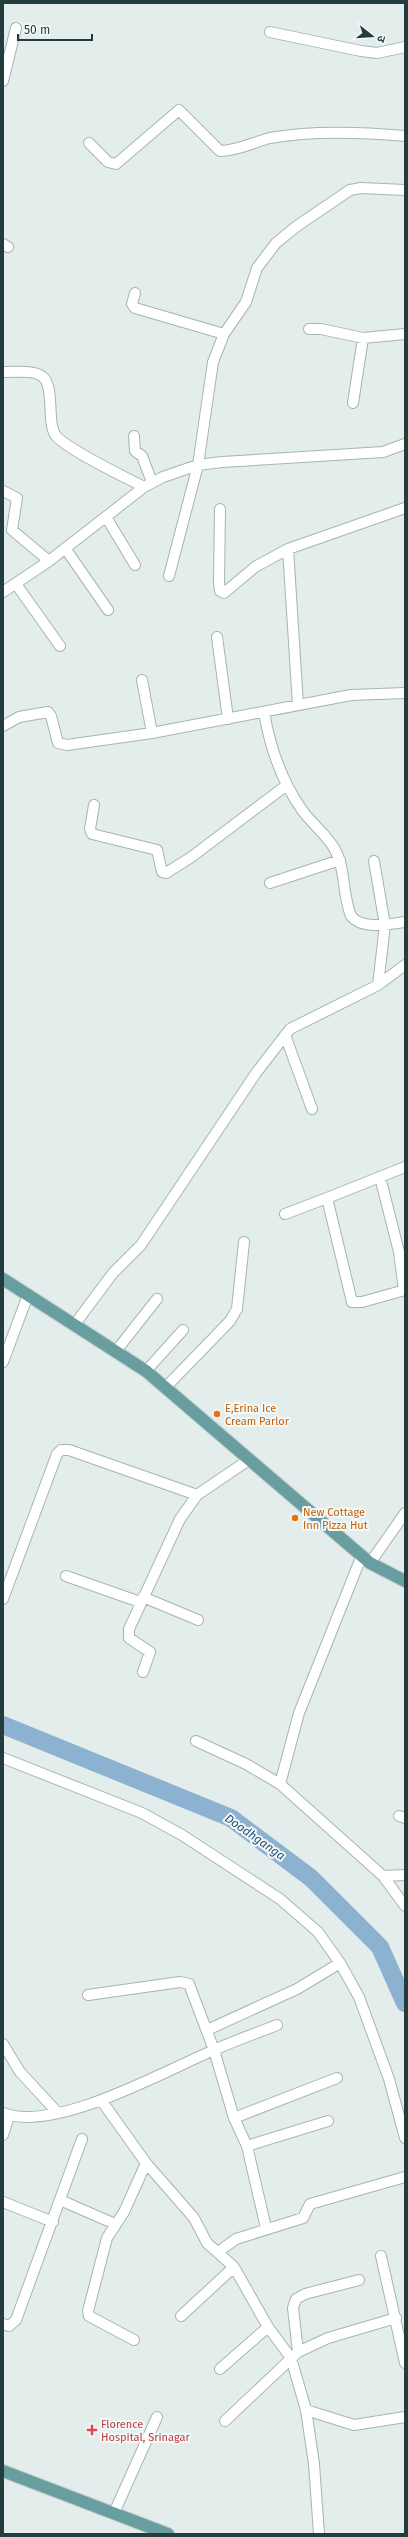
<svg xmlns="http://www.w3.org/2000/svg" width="408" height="2537" font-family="'Fira Sans','Noto Sans Devanagari',sans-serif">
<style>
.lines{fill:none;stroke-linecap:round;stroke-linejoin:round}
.river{stroke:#8db1d0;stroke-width:18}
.minor-casing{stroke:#a6b5b4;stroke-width:12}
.major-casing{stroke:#c1c9c9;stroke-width:14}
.minor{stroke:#fff;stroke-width:10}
.major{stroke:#699ea1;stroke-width:12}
.food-dot{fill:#e8710a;stroke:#f4f9f8;stroke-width:1.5}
.health-dot{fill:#e0444e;stroke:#f4f9f8;stroke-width:1.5}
.labels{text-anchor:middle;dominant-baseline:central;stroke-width:4;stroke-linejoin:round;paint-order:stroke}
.food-label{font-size:11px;fill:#c56008;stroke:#f4f9f8;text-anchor:start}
.health-label{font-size:11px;fill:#be3a42;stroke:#f4f9f8;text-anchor:start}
.water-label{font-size:12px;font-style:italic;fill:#1e4e79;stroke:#f4f9f8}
</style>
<rect width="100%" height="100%" fill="#e3edeb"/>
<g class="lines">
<path class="river" d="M3 1725 231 1818 311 1878 380 1947 405 2003"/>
<g class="minor-casing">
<path id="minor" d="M270 32 361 51 377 53 405 47
M3 81 16 28
M89 143 108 162 116 164 179 110 220 151C237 151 254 142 270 138 314 130 361 132 405 136
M3 244 8 247
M135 293 132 304 135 308 224 334
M309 329H321L363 338 405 334
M3 372C50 370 49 374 51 419 52 425 52 431 56 436 70 451 123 476 144 487
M353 403 363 338
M134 436 135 451 142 456 152 482
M3 491 17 498 12 530 49 561
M220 509 219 582 220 591 224 593 255 567 288 549 405 508
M106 517 135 565
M65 548 108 610
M288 549 298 705
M169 576 198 465 213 362 224 334 246 302 257 268 276 243 297 226 350 190 361 188 405 190
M16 584 60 646
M3 592 49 561 144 487 163 477 198 465 222 462 383 452 405 444
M217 637 228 719
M142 680 152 733
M264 712C270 748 281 780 302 810 312 824 326 834 334 848 346 868 342 894 351 916 362 930 389 924 405 922
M3 726 19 717 48 712 51 716 58 743 67 745 152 733 351 695 405 693
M94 805 90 829 92 834 157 850 162 872 166 873 190 858 287 785
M374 861 385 925 378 985
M270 883 340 860
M285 1035 312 1109
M380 1177 399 1252 404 1290
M327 1198 405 1167
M285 1214 327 1198 352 1302H362L405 1290
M75 1324 113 1273 141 1245 256 1073 290 1029 378 985 405 965
M116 1351 157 1299
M3 1362 28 1295
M146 1371 183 1330
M165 1388 230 1321 237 1309 244 1242
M362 1555 299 1713 280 1784 383 1876 405 1875
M370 1563 405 1513
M66 1576 140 1602
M143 1597 198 1620
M3 1599 57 1454 61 1450H69L197 1495
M143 1672 150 1652 129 1638V1629L180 1519 197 1495 250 1459
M196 1741 246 1764 280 1784
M3 1758 142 1813 182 1835 280 1899 318 1932 340 1963 359 1997 389 2079 405 2138
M399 1816 405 1818
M383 1876 405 1906
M88 1995 180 1982 189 1984 214 2050 234 2118 247 2146 266 2228
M207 2030 297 1989 340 1963
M3 2044 20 2072 58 2113
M101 2100 146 2163 194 2218 207 2243 234 2267 268 2327 291 2358 306 2410 314 2464 319 2534
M3 2113C55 2133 162 2072 212 2051 233 2041 255 2034 277 2025
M234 2118 337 2078
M3 2135 9 2116
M247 2146 328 2121
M60 2200 115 2224
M3 2202 53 2222
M218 2252 236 2239 303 2218 310 2204 405 2177
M381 2256 405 2363
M181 2316 234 2267
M3 2324 9 2326 16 2320 82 2139
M134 2340 89 2316 88 2311 107 2238 124 2212 146 2163
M298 2352 293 2308 296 2299 305 2294 359 2280
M220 2369 268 2327
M306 2410 354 2425 405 2417
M225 2421 298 2352 328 2338 396 2318
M114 2513 157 2417"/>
</g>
<g class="major-casing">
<path id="major" d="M3 1279 146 1371 370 1563 405 1581
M3 2471 168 2534"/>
</g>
<use href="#minor" class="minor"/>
<use href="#major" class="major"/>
</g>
<g class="food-dot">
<circle cx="217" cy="1414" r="4"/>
<circle cx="295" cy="1518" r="4"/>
</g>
<path class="health-dot" d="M90 2424h4v4h4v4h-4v4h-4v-4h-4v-4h4z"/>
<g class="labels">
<g class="food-label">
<text x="225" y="1408">E,Erina Ice<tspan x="225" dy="13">Cream Parlor</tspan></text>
<text x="303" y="1512">New Cottage<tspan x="303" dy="13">Inn Pizza Hut</tspan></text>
</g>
<g class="health-label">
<text x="101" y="2424">Florence<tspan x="101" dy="13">Hospital, Srinagar</tspan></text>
</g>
<g class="water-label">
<text transform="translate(255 1837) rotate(35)">Doodhganga</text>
</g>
</g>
<rect width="408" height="2537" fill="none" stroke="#233d3e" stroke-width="8"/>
<g transform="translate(372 36) rotate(107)" stroke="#f4f9f8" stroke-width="3" paint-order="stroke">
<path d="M0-3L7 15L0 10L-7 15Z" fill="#233d3e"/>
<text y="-6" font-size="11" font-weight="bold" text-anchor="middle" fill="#233d3e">उ</text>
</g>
<path d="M18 34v6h74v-6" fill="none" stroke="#233d3e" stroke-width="2"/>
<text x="24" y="34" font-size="12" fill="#233d3e" stroke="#f4f9f8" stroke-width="3" paint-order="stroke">50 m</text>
</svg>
